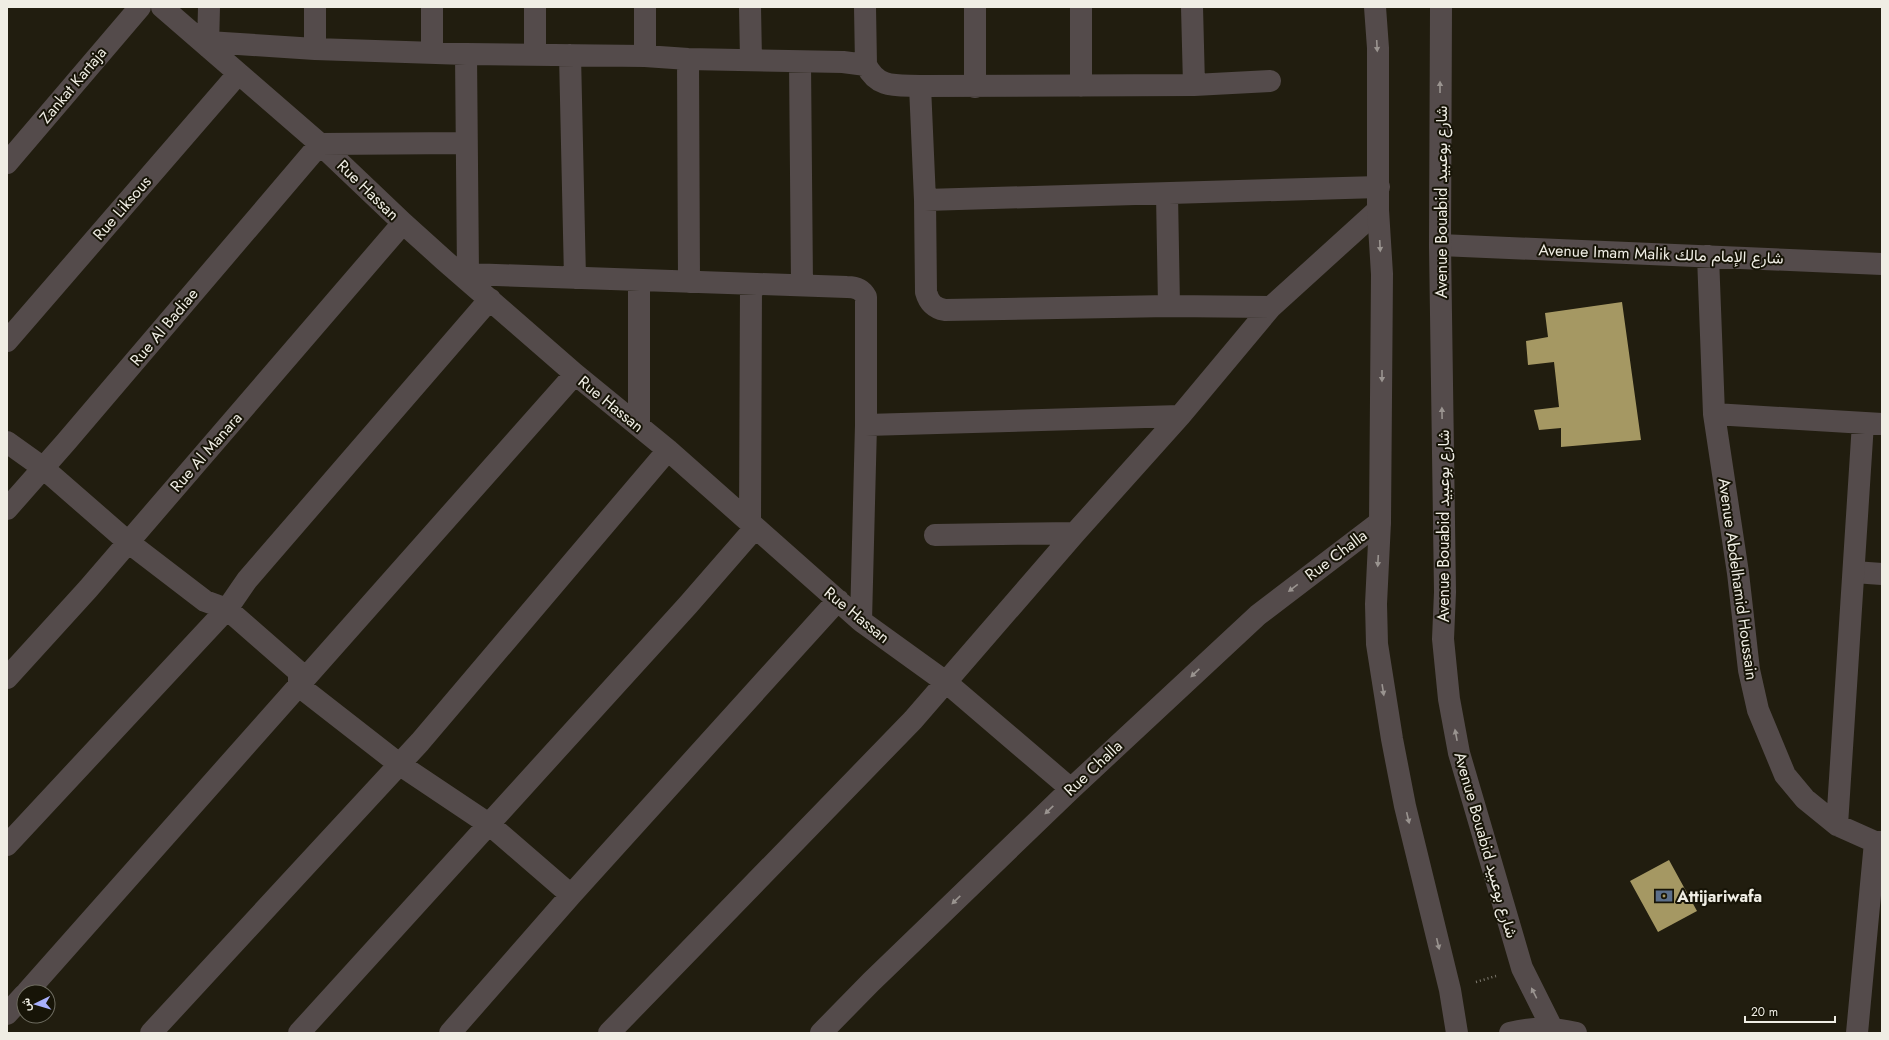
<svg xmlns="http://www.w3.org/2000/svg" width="1889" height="1040" font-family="Jost,Vazirmatn,sans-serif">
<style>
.building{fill:#a59863}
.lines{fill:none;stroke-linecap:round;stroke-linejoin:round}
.path{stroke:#807d72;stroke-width:2.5;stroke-dasharray:1 3;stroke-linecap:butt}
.pedestrian{stroke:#544b4b;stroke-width:22}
.minor{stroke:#544b4b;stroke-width:22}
.tertiary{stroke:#544b4b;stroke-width:22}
.oneway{fill:#9a9490}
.labels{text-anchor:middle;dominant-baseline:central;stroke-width:4;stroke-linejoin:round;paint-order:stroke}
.street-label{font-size:16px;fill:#efede4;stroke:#171407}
.poi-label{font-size:16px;font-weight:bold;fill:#efede4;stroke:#171407;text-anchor:start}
</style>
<rect width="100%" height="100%" fill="#211d0f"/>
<path class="building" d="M1622 302 1641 440 1561 447V428L1539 430 1534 410 1559 407 1554 362 1528 365 1526 341 1548 337 1545 313Z
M1669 860 1697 911 1658 932 1630 881Z"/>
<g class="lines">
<path class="path" d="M1476 982 1496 976"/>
<path class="pedestrian" d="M1854 572 1882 574"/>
<path class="minor" d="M162 7 320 144 403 223 444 260 575 374 668 450 861 621 947 683 1071 789
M315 7V49
M432 7V52
M535 7V55
M750 7 751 60
M865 7 866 65
M1081 7V86
M1192 7 1194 85
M208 42 315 49 466 54 645 56 688 59 843 62 866 65C878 89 896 85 920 86L1194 85 1270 81
M208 47 209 7
M466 54 468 274 470 282
M570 55 575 278
M645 56V7
M688 59 689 282
M800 62 802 285
M920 86 925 200 926 292C929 303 934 308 945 310L1169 306 1271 307
M975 87V7
M7 163 140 7
M1167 194 1169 306
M925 200 1379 187
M1440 245 1882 264
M1708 256 1714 414 1738 573 1749 670 1758 710 1785 775 1805 799 1837 825 1875 842H1882
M468 274 847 287C856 287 862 289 866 297V425L861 621
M7 341 238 74
M1714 414 1882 424
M866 425 1180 416
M639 426V281
M7 442 42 467 128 542 205 601 227 609 299 672V686L399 764 490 825 571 895
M7 509 66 442 320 144 466 143
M750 524 751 284
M935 535 1075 533
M7 678 88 589 403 223
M1837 825 1863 423
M7 845 227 609 247 580 490 299
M27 992 575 374
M7 1014 24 995
M151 1033 420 742 668 450
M299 1033 688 605 755 528
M450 1033 571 895 838 600
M609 1033 913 720 1075 533 1180 416 1271 307 1378 210
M821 1033 871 982 1071 789 1258 615 1380 522
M1857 1033 1875 842"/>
<path class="tertiary" d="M1375 7 1378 48V210L1382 274 1380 522 1376 604 1377 644 1392 739 1405 806 1450 990 1457 1033
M1441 7 1440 245 1445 592 1443 639 1449 699 1459 753 1522 968 1552 1028
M1510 1033C1533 1027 1553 1027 1576 1033"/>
</g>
<defs><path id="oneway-solid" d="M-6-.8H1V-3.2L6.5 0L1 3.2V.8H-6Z"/></defs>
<g class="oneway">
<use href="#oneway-solid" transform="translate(1377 46) rotate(87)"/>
<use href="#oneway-solid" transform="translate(1440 87) rotate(-90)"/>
<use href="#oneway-solid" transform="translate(1380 246) rotate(87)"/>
<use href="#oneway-solid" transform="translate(1382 376) rotate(90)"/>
<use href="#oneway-solid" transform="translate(1442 413) rotate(-91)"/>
<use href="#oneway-solid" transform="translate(1378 561) rotate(93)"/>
<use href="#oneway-solid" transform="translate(1293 588) rotate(143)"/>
<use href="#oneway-solid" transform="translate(1195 673) rotate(137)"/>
<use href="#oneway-solid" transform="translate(1383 690) rotate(81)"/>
<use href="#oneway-solid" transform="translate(1456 735) rotate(-101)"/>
<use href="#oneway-solid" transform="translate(1049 810) rotate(136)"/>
<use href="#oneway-solid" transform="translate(1408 818) rotate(77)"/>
<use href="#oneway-solid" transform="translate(956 900) rotate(136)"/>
<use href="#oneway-solid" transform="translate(1438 944) rotate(77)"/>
<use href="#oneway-solid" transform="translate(1534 993) rotate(-117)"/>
</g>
<defs>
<g id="bank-bare" transform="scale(1.38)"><path d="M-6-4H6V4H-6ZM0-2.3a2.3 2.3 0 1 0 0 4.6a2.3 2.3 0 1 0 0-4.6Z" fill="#5c6f8a" stroke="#171407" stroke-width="2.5" paint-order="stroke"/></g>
</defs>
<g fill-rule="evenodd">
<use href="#bank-bare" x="1664" y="896"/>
</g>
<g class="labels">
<g class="street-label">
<text transform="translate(73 85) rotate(-50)">Zankat Kartaja</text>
<text transform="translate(368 190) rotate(44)">Rue Hassan</text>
<text transform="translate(1441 202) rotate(-90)">Avenue Bouabid شارع بوعبيد</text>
<text transform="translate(122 208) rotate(-49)">Rue Liksous</text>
<text transform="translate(1661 254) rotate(2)">Avenue Imam Malik شارع الإمام مالك</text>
<text transform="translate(164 327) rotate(-50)">Rue Al Badiae</text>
<text transform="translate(611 404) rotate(39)">Rue Hassan</text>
<text transform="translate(206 452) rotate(-49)">Rue Al Manara</text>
<text transform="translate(1443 526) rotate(-90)">Avenue Bouabid شارع بوعبيد</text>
<text transform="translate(1336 555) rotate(-37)">Rue Challa</text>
<text transform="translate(1738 579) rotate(82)">Avenue Abdelhamid Houssain</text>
<text transform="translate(857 615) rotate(39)">Rue Hassan</text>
<text transform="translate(1093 768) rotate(-43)">Rue Challa</text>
<text transform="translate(1486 845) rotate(74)">Avenue Bouabid شارع بوعبيد</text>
</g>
<g class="poi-label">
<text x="1677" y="896">Attijariwafa</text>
</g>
</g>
<rect width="1889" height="1040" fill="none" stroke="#efede4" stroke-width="16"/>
<g transform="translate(36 1004) rotate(265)"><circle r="19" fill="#171407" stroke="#6d6b5f"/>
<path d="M0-3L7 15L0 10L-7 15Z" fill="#a8b0fc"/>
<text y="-6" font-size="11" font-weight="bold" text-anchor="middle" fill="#efede4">ش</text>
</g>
<path d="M1745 1016v6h90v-6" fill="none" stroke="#efede4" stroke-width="2"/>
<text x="1751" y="1016" font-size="12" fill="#efede4" stroke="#171407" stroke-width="3" paint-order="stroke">20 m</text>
</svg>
